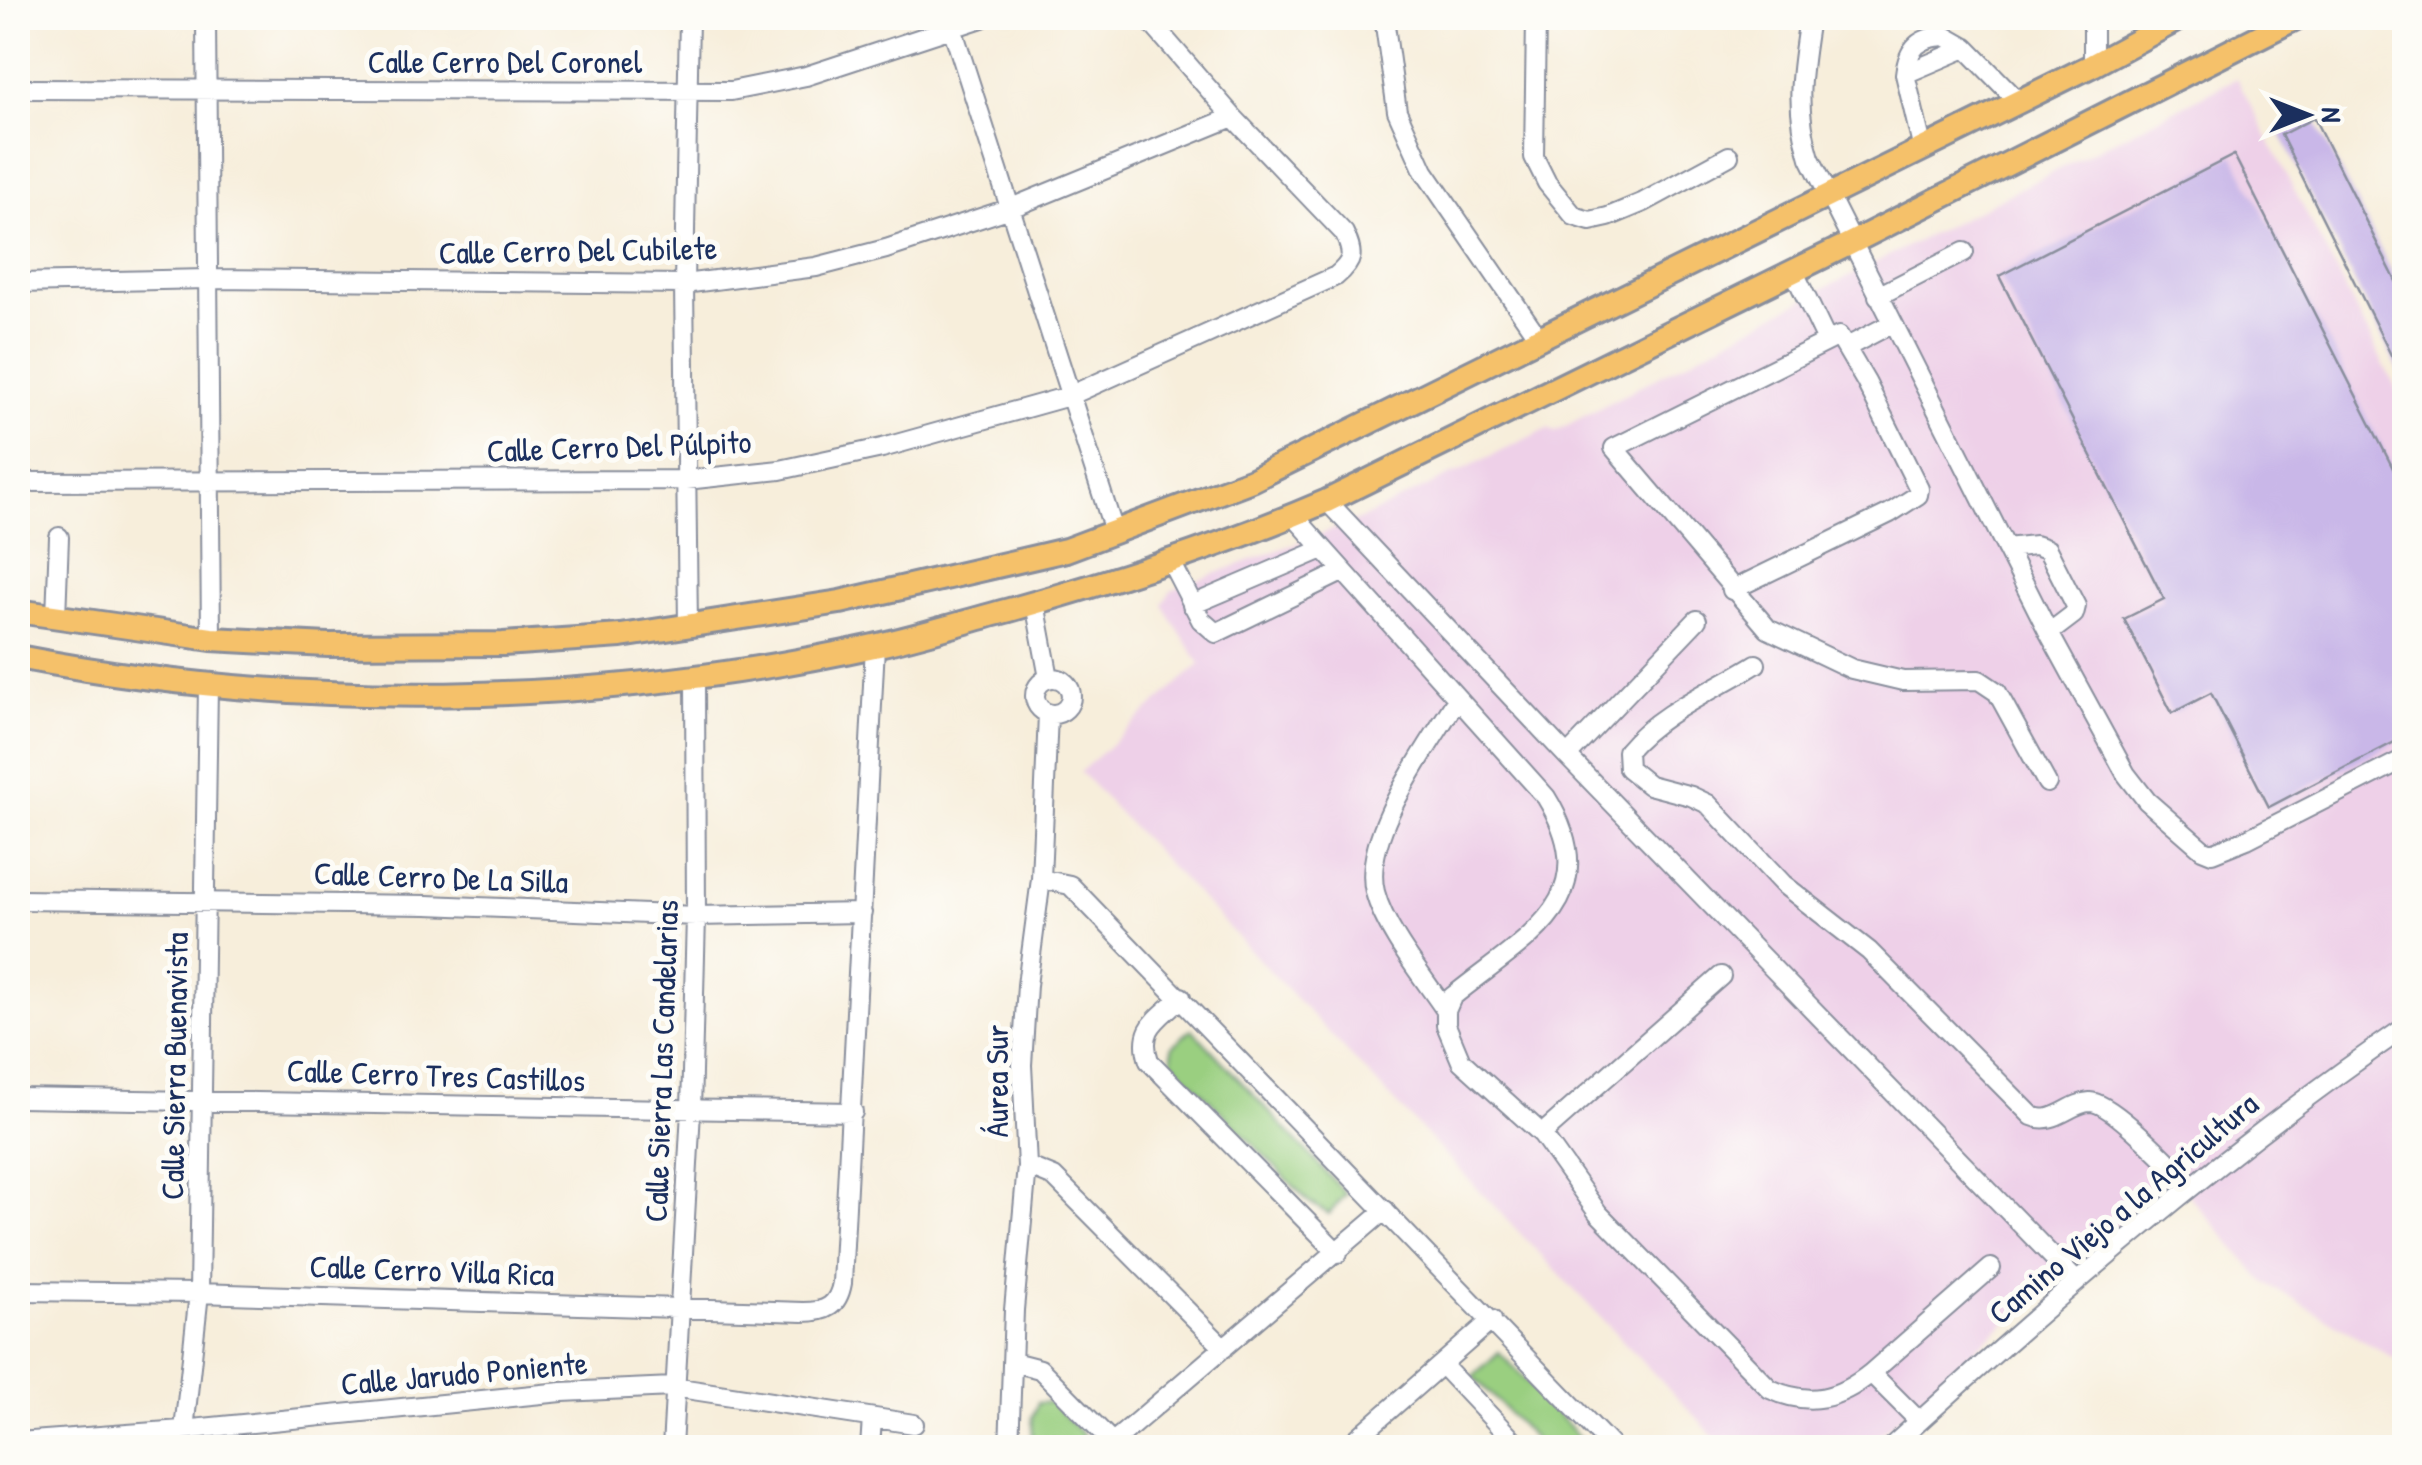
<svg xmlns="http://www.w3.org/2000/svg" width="2422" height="1465" font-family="'Patrick Hand',sans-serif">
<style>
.built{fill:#eed0e8}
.green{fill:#9acf80;stroke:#5a7f6f;stroke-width:2.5}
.building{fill:#c9b7e8}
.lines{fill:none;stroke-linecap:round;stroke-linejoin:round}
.minor-casing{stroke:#898e9c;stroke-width:22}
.major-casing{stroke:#898e9c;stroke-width:28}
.minor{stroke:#fff;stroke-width:18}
.major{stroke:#f5c16b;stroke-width:22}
.labels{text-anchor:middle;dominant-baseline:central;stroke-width:10;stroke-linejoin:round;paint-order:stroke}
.street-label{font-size:32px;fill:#1b2f5e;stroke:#fdfcf7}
</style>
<rect width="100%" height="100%" fill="#fdfcf7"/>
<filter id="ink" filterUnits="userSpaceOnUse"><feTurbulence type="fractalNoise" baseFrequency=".01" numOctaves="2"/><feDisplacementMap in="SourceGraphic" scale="20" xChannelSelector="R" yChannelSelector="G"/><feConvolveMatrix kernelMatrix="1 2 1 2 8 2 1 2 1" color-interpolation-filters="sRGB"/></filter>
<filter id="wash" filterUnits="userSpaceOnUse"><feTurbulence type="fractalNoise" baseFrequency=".0048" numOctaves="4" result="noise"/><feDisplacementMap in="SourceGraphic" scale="40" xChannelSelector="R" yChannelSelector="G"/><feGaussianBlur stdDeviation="2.25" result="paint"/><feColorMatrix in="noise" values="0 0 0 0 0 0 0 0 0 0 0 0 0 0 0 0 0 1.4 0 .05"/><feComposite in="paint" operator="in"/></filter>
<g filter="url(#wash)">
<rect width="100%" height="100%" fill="#f7eedb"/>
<path class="built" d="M2237 78 2404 404V1364L2264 1282 2172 1176 1865 1447H1724L1080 772 1200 664 1163 605 1171 590 1361 519 1548 428 1556 431 1806 298Z"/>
<path class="green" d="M1192 1029 1346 1194 1329 1214 1309 1202 1172 1061V1046Z
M1499 1352 1588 1447H1542L1473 1376Z
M1051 1402 1083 1435 1082 1447H1033L1032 1417 1038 1403Z"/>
<g id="blocks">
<path class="building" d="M2314 118 2404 297V381L2281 135Z
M2234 155 2404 490V737L2269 807 2211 693 2172 713 2124 619 2164 599 1999 276Z"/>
</g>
</g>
<g filter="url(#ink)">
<use href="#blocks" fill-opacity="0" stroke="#898e9c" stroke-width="2.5"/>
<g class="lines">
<g class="minor-casing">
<path id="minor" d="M206 18 211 639
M949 18 1114 531
M1384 18 1397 111 1424 171 1538 337
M1536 18 1534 157 1547 183 1574 216 1590 221 1608 217 1644 202 1729 156
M1809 18C1801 71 1794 106 1810 158L2049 633 2126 774 2147 801 2202 849 2212 853 2247 839 2404 759
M2093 18V65
M1905 74C1908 48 1919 37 1945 36L1966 48
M18 89 731 91 806 76 982 18
M1922 146 1905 74 1966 48 2017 100
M1794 272 1827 341
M18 283 208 279 684 284 816 267 886 249 1011 208 1233 117
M1878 296 1964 252
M1847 347 1891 324
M18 482 686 480 780 470 882 448 1069 396 1336 276C1354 261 1354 254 1344 233L1233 117 1147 18
M1327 501 1567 756 2077 1282
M1294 516 1546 797C1610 901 1524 938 1452 997L1446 1011V1025L1461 1061 1542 1134 1598 1213 1770 1389C1809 1407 1839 1399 1871 1373L1919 1421
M2006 548 2035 545 2047 549 2076 606 2074 614 2049 633
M1171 562 1201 620 1216 633 1342 572
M1732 590 1890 513 1918 495 1919 489 1866 382 1839 336 1614 448 1768 629 1852 669 1903 681 1979 680 1997 692 2047 783
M1035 603 1049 678
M1192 605 1323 549
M56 617 59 537
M688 627 684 284 689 18
M1756 664C1713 691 1661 711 1627 751L1628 768 1649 785 1691 796 1708 804 1783 884 1869 951 2032 1116C2054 1126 2069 1103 2090 1102 2112 1102 2173 1168 2191 1185
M1035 696a18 18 0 1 1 36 0a18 18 0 1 1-36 0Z
M1567 756 1697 620
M1041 879 1070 885 1613 1448
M18 900 427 905 696 916 862 913
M1181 997C1158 1020 1138 1027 1149 1061L1338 1253
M1446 1011C1424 978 1385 931 1375 892 1361 835 1428 748 1457 699
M18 1098 853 1112
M1542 1134 1721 976
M1027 1166 1054 1177 1224 1348
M18 1291 199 1293 803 1312C826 1312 838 1306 842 1283L875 646
M1013 1362 1040 1369 1112 1442
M1442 1365 1520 1448
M1871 1373 1991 1268
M18 1442 182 1430 562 1392 673 1387 914 1424
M182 1448 199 1293 208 685
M672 1448 691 1111 696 916 695 676
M870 1448 872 1418
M1009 1448 1014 1310 1027 1166 1022 1065 1027 985 1041 879 1048 714
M1106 1448 1385 1210
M1346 1448 1492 1320
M1890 1448C2054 1298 2221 1154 2404 1028"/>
</g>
<g class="major-casing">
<path id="major" d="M18 611 211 639 328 645 503 644 621 636 840 602 1066 550 1252 480 2093 65 2180 18
M18 657C299 711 594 707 874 646 921 636 967 621 1013 609 1120 579 1225 545 1327 501L1851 243 2296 18"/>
</g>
<use href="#minor" class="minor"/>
<use href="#major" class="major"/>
</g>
</g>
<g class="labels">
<g class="street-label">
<text x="505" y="61">Calle Cerro Del Coronel</text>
<text transform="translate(578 250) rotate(-1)">Calle Cerro Del Cubilete</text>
<text transform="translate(619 446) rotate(-2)">Calle Cerro Del Púlpito</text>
<text transform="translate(441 877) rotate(2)">Calle Cerro De La Silla</text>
<text transform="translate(661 1061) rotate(-88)">Calle Sierra Las Candelarias</text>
<text transform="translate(174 1066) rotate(-89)">Calle Sierra Buenavista</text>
<text transform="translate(436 1075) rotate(2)">Calle Cerro Tres Castillos</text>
<text transform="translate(996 1081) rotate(-90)">Áurea Sur</text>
<text transform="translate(2123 1208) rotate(-40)">Camino Viejo a la Agricultura</text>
<text transform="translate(432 1270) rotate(2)">Calle Cerro Villa Rica</text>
<text transform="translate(464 1373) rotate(-5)">Calle Jarudo Poniente</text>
</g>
</g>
<rect width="2422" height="1465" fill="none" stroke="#fdfcf7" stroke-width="60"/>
<g transform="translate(2307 115) rotate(90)" stroke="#fdfcf7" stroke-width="8" paint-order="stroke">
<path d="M0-8L18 38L0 25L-18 38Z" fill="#1b2f5e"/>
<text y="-15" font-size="28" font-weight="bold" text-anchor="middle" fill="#1b2f5e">N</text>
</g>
</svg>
